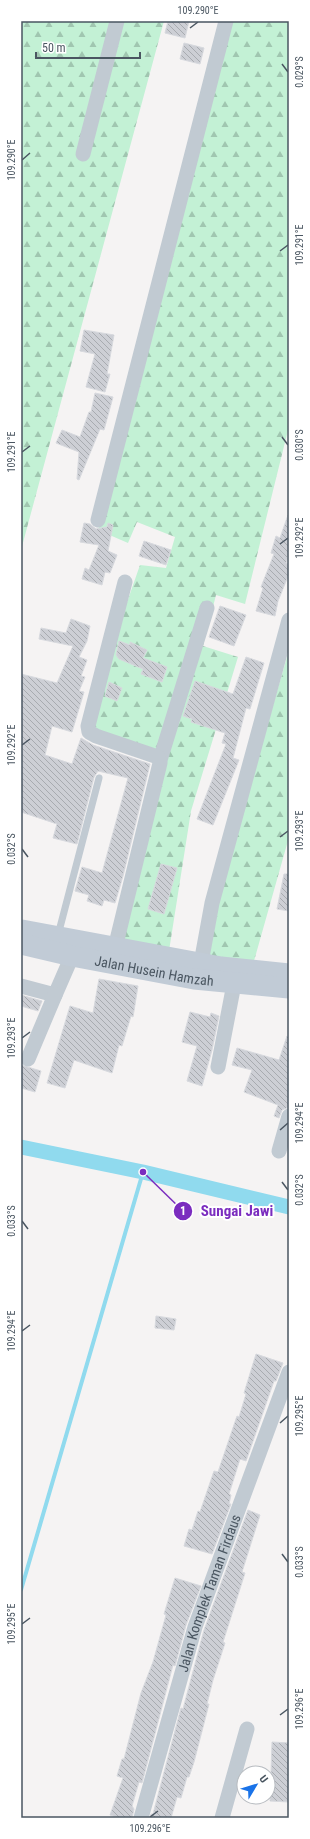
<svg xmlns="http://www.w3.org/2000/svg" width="310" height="1839" font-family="'Roboto Condensed',sans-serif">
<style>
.forest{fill:url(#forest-firs)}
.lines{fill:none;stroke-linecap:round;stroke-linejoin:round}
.stream{stroke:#90daee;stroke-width:4}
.canal{stroke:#90daee;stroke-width:15}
.building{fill:url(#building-back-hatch);stroke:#d7d9de}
.lane{stroke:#c1cad2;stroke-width:7}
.street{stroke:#c1cad2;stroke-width:15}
.secondary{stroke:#c1cbd6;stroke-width:21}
.ticks{fill:none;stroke:#4a5661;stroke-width:1.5}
.labels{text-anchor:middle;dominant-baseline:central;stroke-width:4;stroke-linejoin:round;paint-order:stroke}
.street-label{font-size:14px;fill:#4a5661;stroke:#fff}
.leader{fill:none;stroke:#7b2cbf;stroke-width:1.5}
.callout-dot{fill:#7b2cbf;stroke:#fff;stroke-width:1.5}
.mark-label{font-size:12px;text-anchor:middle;font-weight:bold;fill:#fff}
.callout-label{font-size:15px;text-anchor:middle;font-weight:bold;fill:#7b2cbf;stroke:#fff;stroke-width:4;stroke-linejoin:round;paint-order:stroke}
.neatline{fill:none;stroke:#4a5661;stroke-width:1.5}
.ticks-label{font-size:10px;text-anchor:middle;fill:#4a5661}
</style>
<defs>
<pattern id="forest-firs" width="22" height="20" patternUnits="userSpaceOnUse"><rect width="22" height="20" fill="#c3f1d5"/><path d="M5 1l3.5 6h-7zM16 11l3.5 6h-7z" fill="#a0c6b0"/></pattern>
<pattern id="building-back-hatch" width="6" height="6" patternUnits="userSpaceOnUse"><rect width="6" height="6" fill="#cdcfd5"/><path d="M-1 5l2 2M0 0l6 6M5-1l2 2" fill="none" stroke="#a8abb0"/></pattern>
</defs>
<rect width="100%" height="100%" fill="#f5f3f3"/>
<path class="forest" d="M21 21H164L21 550Z
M232 21 289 22V426L245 604 216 595 203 646 238 657 191 811 166 970 113 961 164 756 88 726 101 677 140 565 166 568 175 537 137 522 128 543 98 530Z
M289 650V837L252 968 199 961Z"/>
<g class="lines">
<path class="stream" d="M21 1590 143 1172"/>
<path class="canal" d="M21 1147 143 1172 289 1207"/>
</g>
<path class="building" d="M168 21H189L185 38 165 33Z
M184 43 204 48 200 64 180 59Z
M84 330 114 335 107 374H110L105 392 86 387 95 354 80 351Z
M95 393 113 397 104 430 100 429 79 480 77 479 79 452 56 443 62 430 80 437 89 412H91Z
M288 515 289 553 286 563 289 564V574L278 601 275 616 256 611 263 588 261 587 274 554 271 553 276 536 280 538Z
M84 523 90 524 96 529 107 527 108 523 113 525 108 551 117 555 110 573 105 572 102 585 82 579 85 568 89 570 99 545 80 542Z
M144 541 171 550 166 565 139 556Z
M220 606 246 615 234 646 209 637Z
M71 619 90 626 87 641 79 657 87 660 81 676 85 677 79 691 84 692 72 732 52 726 45 755 72 764 81 738 93 745 150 764 123 876 115 903 104 900 102 906 87 901 89 895 75 891 82 867 102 873 128 778 98 771 94 777 77 844 53 838 57 824 21 812V674L57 683 73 646 39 639 41 628 66 633Z
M119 641 130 645V642L147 650 143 658 167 667 162 682 141 674 143 669 119 659 116 655Z
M246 657 264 663 250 709 246 708 233 758 239 760 213 825 197 819 226 744 222 743 225 733 191 722 192 719 183 716 195 681 233 694Z
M109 682 122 688 117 701 105 696Z
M161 864 177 868 164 914 148 909Z
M284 874H289V911L277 909Z
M99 979 138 986 133 1017 131 1016 122 1046 119 1045 112 1073 74 1060 65 1088 47 1083 70 1006 93 1013Z
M21 995 42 1001 38 1011 21 1006Z
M190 1012 210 1017 211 1013 219 1016 212 1050 202 1086 187 1081 197 1046 182 1042Z
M287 1036 289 1037V1107L282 1110 279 1118 274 1116 278 1105 244 1092 252 1070 232 1065 237 1048 279 1060Z
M21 1065 41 1071 35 1092 21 1088Z
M156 1316 176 1319 174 1330 155 1328Z
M256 1354 283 1363 276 1381H274L246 1461 240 1459 229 1494 231 1495 229 1504H231L212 1554 184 1546 189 1529 192 1530 198 1511 200 1512 214 1471 218 1472 237 1416 239 1417 246 1394 244 1393Z
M248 1510 260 1515 242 1572 245 1573 223 1642 225 1643 213 1680 207 1704H209L194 1762 189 1777H187L181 1798 177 1797 171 1818H150L151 1814H153L181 1708 183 1709 204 1630Z
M175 1578 201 1586 186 1625 175 1666 173 1665 142 1783 139 1782 132 1806 134 1809 132 1818H119L110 1815 123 1778 117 1776 122 1759H124L141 1693 153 1662 166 1615 164 1614Z
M272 1742 289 1743V1802L270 1801Z"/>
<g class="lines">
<path class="lane" d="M58 935 99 778"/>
<g class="street">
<path d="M83 154 117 21"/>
<path d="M98 520 226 21"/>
<path d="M160 760 207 608"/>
<path d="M115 948 160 763 158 757 96 736 89 732 88 726 125 582"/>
<path d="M201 963 212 903 289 620"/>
<path d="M21 986 55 995 72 956"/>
<path d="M28 1059 55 995"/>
<path d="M218 1067 234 984"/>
<path d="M279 1151 289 1116"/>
<path id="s1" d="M141 1818 195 1627 289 1372"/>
<path d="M222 1818 247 1729"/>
</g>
<g class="secondary">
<path d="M22 930 221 967 289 974"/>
<path id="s2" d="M21 944 72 956 194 979 289 988"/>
</g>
</g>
<path class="ticks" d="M190 28 198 22M282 64 288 72M22 160 30 153M280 251 288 245M282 437 288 445M22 452 30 446M280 544 288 538M22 745 30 739M280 837 288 831M22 849 28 857M22 1038 30 1032M280 1130 288 1123M282 1182 288 1190M22 1221 28 1229M22 1331 30 1325M280 1423 288 1416M282 1554 288 1562M22 1624 30 1618M280 1715 288 1709M150 1817 158 1811"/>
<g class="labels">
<g class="street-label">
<text stroke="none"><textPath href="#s2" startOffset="136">Jalan Husein Hamzah</textPath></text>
<text stroke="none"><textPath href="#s1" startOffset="235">Jalan Komplek Taman Firdaus</textPath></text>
</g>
</g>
<path class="leader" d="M143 1172L183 1211"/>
<g class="callout-dot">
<circle cx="143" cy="1172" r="4"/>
<circle cx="183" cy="1211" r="10"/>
</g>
<g class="mark-label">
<text x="183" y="1215">1</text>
</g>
<g class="callout-label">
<text x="237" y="1216">Sungai Jawi</text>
</g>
<rect width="310" height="1839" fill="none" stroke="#ffffff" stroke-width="44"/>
<g transform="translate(256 1785) rotate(52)"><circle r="19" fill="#ffffff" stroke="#b7bbc0"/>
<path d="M0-3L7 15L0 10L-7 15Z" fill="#1a73e8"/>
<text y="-6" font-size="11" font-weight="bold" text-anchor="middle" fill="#4a5661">U</text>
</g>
<path d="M36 52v6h104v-6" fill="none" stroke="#4a5661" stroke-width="2"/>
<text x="42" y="52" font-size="12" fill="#4a5661" stroke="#ffffff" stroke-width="3" paint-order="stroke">50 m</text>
<rect x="22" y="22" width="266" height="1795" class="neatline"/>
<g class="ticks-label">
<text x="198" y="14">109.290°E</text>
<text transform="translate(299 72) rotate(-90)" y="4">0.029°S</text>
<text transform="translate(11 160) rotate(-90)" y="4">109.290°E</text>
<text transform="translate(299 245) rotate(-90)" y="4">109.291°E</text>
<text transform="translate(299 445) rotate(-90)" y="4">0.030°S</text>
<text transform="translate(11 452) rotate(-90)" y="4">109.291°E</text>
<text transform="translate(299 538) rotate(-90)" y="4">109.292°E</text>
<text transform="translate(11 745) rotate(-90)" y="4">109.292°E</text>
<text transform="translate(299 831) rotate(-90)" y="4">109.293°E</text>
<text transform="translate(11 849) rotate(-90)" y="4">0.032°S</text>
<text transform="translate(11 1038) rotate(-90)" y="4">109.293°E</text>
<text transform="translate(299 1123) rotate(-90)" y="4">109.294°E</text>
<text transform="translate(299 1190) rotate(-90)" y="4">0.032°S</text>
<text transform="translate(11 1221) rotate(-90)" y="4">0.033°S</text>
<text transform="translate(11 1331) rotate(-90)" y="4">109.294°E</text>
<text transform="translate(299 1416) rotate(-90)" y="4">109.295°E</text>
<text transform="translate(299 1562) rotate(-90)" y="4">0.033°S</text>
<text transform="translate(11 1624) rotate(-90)" y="4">109.295°E</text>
<text transform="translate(299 1709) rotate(-90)" y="4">109.296°E</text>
<text x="150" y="1832">109.296°E</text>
</g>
</svg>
